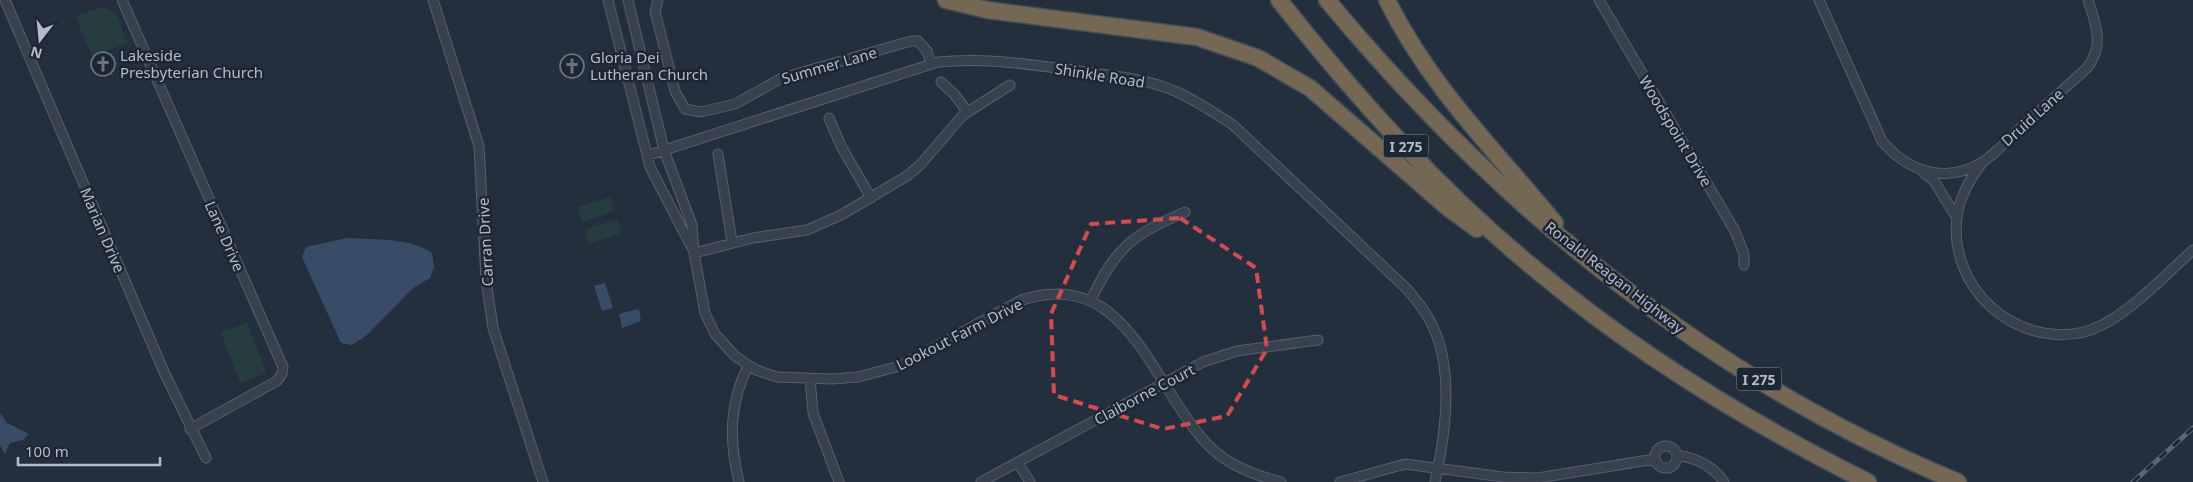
<svg xmlns="http://www.w3.org/2000/svg" width="2193" height="482" font-family="'Noto Sans',sans-serif">
<style>
.green{fill:#263c3f}
.water{fill:#394c67}
.lines{fill:none;stroke-linecap:round;stroke-linejoin:round}
.street-casing{stroke:#565f6c;stroke-width:11}
.highway-casing{stroke:#434c59;stroke-width:19}
.street{stroke:#38414e;stroke-width:9}
.highway{stroke:#746855;stroke-width:16}
.rail-casing{stroke:#5a6575;stroke-width:5}
.rail{stroke:#1d2633;stroke-width:3;stroke-dasharray:9;stroke-linecap:butt}
.marked{fill:none;stroke:#ce4d50;stroke-width:4;stroke-dasharray:10 6;stroke-linejoin:round}
.labels{text-anchor:middle;dominant-baseline:central;stroke-width:5;stroke-linejoin:round;paint-order:stroke}
.shield{fill:#1d2633;stroke:#878f9c;stroke-width:1}
.shield-label{font-size:14px;font-weight:bold;fill:#b4bcc9}
.poi-label{font-size:15px;fill:#b4bcc9;stroke:#1d2633;text-anchor:start}
.street-label{font-size:15px;fill:#b4bcc9;stroke:#1d2633}
</style>
<rect width="100%" height="100%" fill="#242f3e"/>
<path class="green" d="M102 7 117 14 127 43 92 57 75 16Z
M610 197 615 211 582 222 578 207Z
M617 219 621 233 589 244 585 229Z
M248 323 266 373 240 383 221 332Z"/>
<path class="water" d="M347 238C375 240 408 237 432 253L434 267 430 278 413 288 367 335 352 345 341 343 302 257 306 247Z
M605 283 613 308 602 311 594 286Z
M637 309 639 310 641 321 622 328 619 314Z
M0 413 7 423 29 434 23 440 10 443 5 454 0 445Z"/>
<g class="lines">
<g class="street-casing">
<path id="street" d="M5 0 164 372 206 458
M122 0 283 367 282 374 277 381 190 429
M433 0 479 146 486 280 493 328 543 482
M608 0 650 167 692 248
M628 0 664 150 692 225 694 253 705 313 715 334 735 356 756 370 777 377 832 379 858 377 900 366 1019 301C1126 264 1150 382 1207 444 1227 465 1254 475 1281 482
M658 0 655 11 675 91 685 109 701 112 735 104 782 78 911 41H918L927 51 931 64
M1599 0 1735 231 1744 254V265
M1819 0 1882 141C1908 172 1947 185 1984 161 1999 151 2011 136 2024 125 2045 106 2066 87 2087 68 2105 45 2096 25 2088 0
M941 82 954 94 968 112
M829 118 841 146 871 198
M718 154 732 242
M649 155 938 62C986 57 1032 65 1080 71 1112 76 1146 78 1177 92 1197 101 1215 113 1233 125L1407 289C1417 301 1427 313 1433 327 1454 371 1445 437 1435 482
M1983 162C1970 178 1960 196 1957 217 1948 288 2015 348 2084 332 2121 323 2164 276 2193 250
M1923 172 1934 181 1957 218
M694 253 753 238 807 230 841 215 907 176 921 164 963 115 1010 85
M1091 300C1116 247 1132 235 1185 212
M810 379 813 413 839 482
M1655 457a11 11 0 1 1 22 0a11 11 0 1 1-22 0Z
M1677 455C1696 458 1713 466 1724 482
M1018 463 1030 482
M739 482C729 441 729 404 748 366
M981 482 1203 362 1237 351 1318 340
M1340 482 1405 464 1503 477 1538 478 1655 459"/>
</g>
<g class="highway-casing">
<path id="highway" d="M946 0 987 10 1197 37 1258 58 1310 88 1447 207 1477 229
M1279 0C1357 98 1442 194 1540 273 1640 356 1752 424 1868 482
M1327 0C1498 206 1709 379 1958 482
M1387 0C1430 87 1494 149 1555 223"/>
</g>
<use href="#street" class="street"/>
<use href="#highway" class="highway"/>
<g class="rail-casing">
<path id="rail" d="M2133 482 2193 428"/>
</g>
<use href="#rail" class="rail"/>
</g>
<path class="marked" d="M1180 218 1256 268 1267 349 1227 416 1163 429 1054 395 1051 314 1091 224Z"/>
<defs>
<g id="church-ring" transform="scale(1.25)"><circle r="9.5" fill="#1d2633" stroke="#6b7280" stroke-width="1.5"/><path d="M-1.2-6h2.4v3.5h3.3v2.4h-3.3V6h-2.4V-.1h-3.3v-2.4h3.3Z" fill="#6b7280"/></g>
</defs>
<g fill-rule="evenodd">
<use href="#church-ring" x="103" y="64"/>
<use href="#church-ring" x="572" y="66"/>
</g>
<g class="labels">
<g class="shield">
<rect x="1383.5" y="134.5" width="45" height="23" rx="4"/>
<rect x="1736.5" y="367.5" width="45" height="23" rx="4"/>
</g>
<g class="shield-label">
<text x="1406" y="146">I 275</text>
<text x="1759" y="379">I 275</text>
</g>
<g class="poi-label">
<text x="120" y="55">Lakeside<tspan x="120" dy="17">Presbyterian Church</tspan></text>
<text x="590" y="57">Gloria Dei<tspan x="590" dy="17">Lutheran Church</tspan></text>
</g>
<g class="street-label">
<text transform="translate(829 65) rotate(-16)">Summer Lane</text>
<text transform="translate(1100 75) rotate(9)">Shinkle Road</text>
<text transform="translate(2032 117) rotate(-42)">Druid Lane</text>
<text transform="translate(1676 131) rotate(59)">Woodspoint Drive</text>
<text transform="translate(103 230) rotate(67)">Marian Drive</text>
<text transform="translate(225 236) rotate(66)">Lane Drive</text>
<text transform="translate(485 242) rotate(-93)">Carran Drive</text>
<text transform="translate(1615 277) rotate(38)">Ronald Reagan Highway</text>
<text transform="translate(959 334) rotate(-27)">Lookout Farm Drive</text>
<text transform="translate(1144 394) rotate(-28)">Claiborne Court</text>
</g>
</g>
<g transform="translate(40 40) rotate(196)" stroke="#1d2633" stroke-width="4" paint-order="stroke">
<path d="M0-4L9 19L0 12L-9 19Z" fill="#b4bcc9"/>
<text y="-8" font-size="14" font-weight="bold" text-anchor="middle" fill="#b4bcc9">N</text>
</g>
<path d="M18 457v8h142v-8" fill="none" stroke="#b4bcc9" stroke-width="2.5"/>
<text x="25" y="457" font-size="15" fill="#b4bcc9" stroke="#1d2633" stroke-width="4" paint-order="stroke">100 m</text>
</svg>
